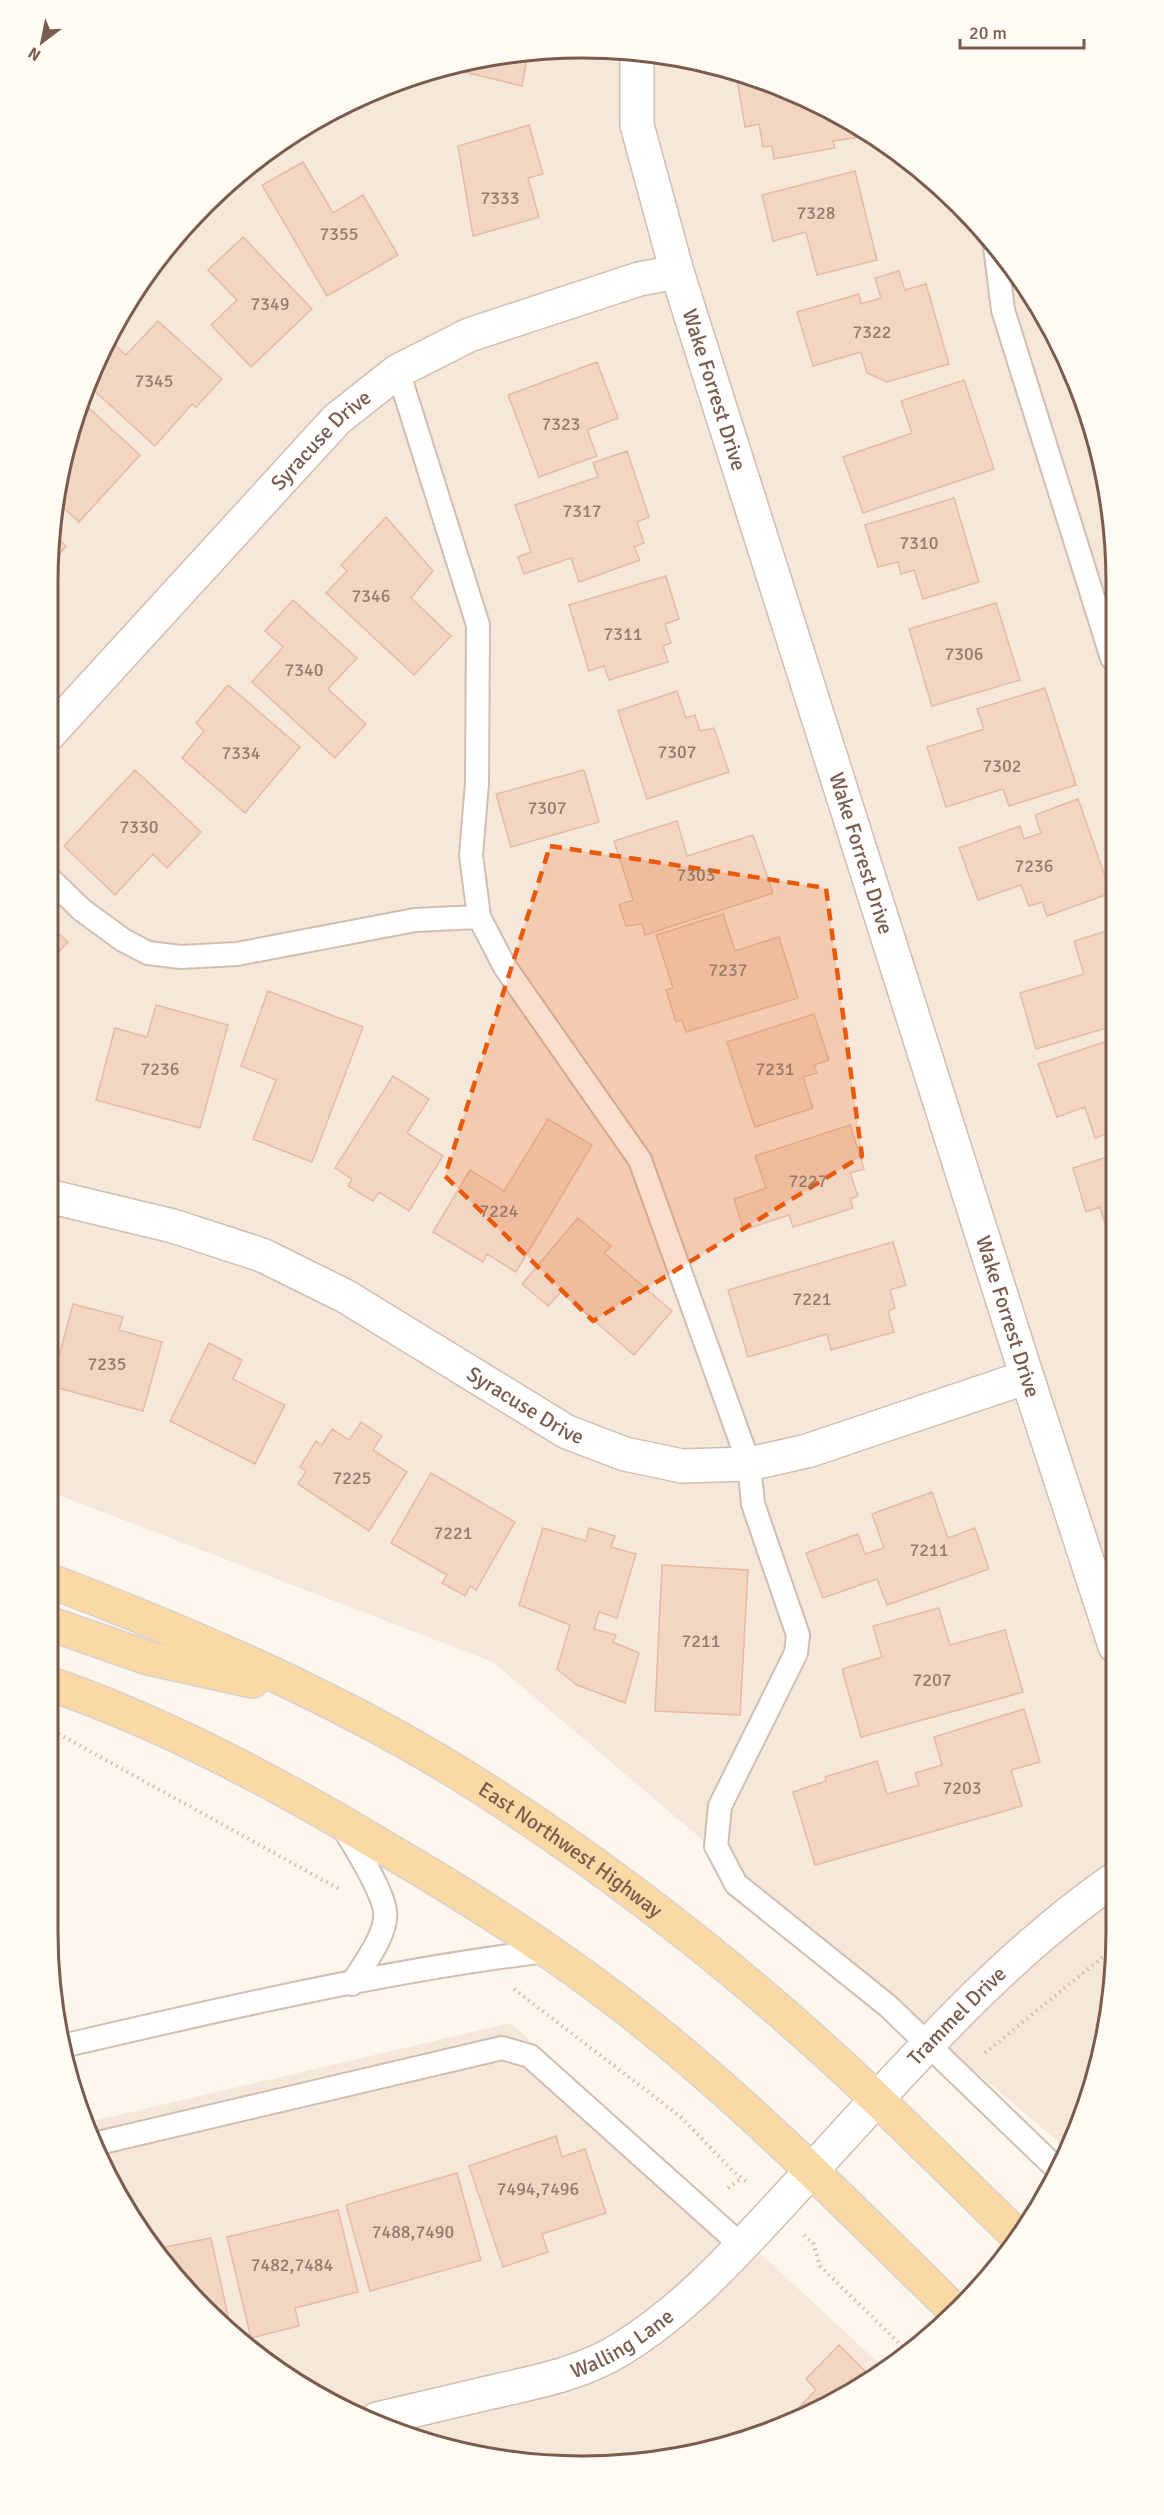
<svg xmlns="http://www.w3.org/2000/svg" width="1164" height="2515" font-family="Signika,sans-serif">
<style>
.residential{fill:#f5e8da}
.building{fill:#f3d5c3;stroke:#e6bba3;stroke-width:1.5}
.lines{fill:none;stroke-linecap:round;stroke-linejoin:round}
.service-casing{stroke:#d1beb0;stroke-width:26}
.minor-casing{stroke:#d1beb0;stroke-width:36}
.tertiary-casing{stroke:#d1beb0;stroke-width:36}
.primary-casing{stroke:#dad1cd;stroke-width:36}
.path{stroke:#d9b8a5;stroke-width:4;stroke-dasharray:1.5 4.5;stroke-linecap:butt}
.service{stroke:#fff;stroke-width:22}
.minor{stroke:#fff;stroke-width:33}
.tertiary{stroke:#fff;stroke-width:33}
.primary{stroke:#fbd9a5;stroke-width:33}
.marked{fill:#e8590c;fill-opacity:0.2;stroke:#e8590c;stroke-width:4.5;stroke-dasharray:12 8;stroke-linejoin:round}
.labels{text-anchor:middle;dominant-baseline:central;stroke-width:4.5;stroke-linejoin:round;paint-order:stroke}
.number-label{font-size:18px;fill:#987a6a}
.street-label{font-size:21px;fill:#7a5c4d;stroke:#fffaf3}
.rim{fill:none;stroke:#7a5c4d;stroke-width:3}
</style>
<rect width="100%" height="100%" fill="#fdf6ec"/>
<path class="residential" d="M582 48 686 58 786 89 907 158 1005 257 1075 377 1111 512 1116 1933 1106 2038 1075 2137 1068 2150 493 1662 48 1491V582L58 478 89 378 138 286 204 205 285 138 377 89 477 58Z
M511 2023 883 2367 849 2396 753 2439 652 2462 478 2457 315 2396 180 2285 119 2200 84 2123Z"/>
<path class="building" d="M528 53 522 86 464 72 466 62 477 58Z
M749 77 786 89 858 130 859 137 833 141 835 148 774 159 772 146 763 147 759 124 745 127 737 79Z
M529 125 543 174 528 178 539 217 473 236 458 146Z
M303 162 333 213 363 195 398 255 327 296 262 185Z
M855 171 877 260 817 275 806 232 773 241 762 195Z
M243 237 312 309 251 367 211 325 237 300 208 270Z
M899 271 905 290 926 284 949 364 887 382 867 373 861 352 813 366 797 312 859 294 861 304 881 298 875 278Z
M158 321 222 379 196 407 192 404 155 446 87 384 109 340 126 355Z
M597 362 618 418 587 430 597 456 539 477 508 395Z
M964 380 994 469 863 513 843 457 912 433 901 401Z
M81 401 140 455 79 522 56 501 58 478Z
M627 451 649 517 637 522 644 543 634 547 640 560 579 582 571 558 524 574 518 557 531 552 515 505 598 477 593 463Z
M954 498 979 582 923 599 914 570 901 574 898 562 878 567 865 525Z
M386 517 433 571 411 598 451 636 414 675 326 593 347 571 341 565Z
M53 534 66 546 50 566Z
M666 576 679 619 665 624 671 643 663 646 668 662 609 680 604 666 589 671 569 605Z
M293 600 357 658 328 689 366 724 335 758 252 682 283 647 265 631Z
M996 603 1020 680 932 706 909 629Z
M228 685 300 747 245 813 182 758 204 731 196 723Z
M1045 688 1076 785 1009 806 1003 789 946 807 927 747 984 729 977 709Z
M677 691 686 718 695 715 700 731 714 728 729 772 647 799 618 711Z
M135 770 201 832 167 868 153 854 115 895 64 846Z
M584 770 599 822 511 847 496 794Z
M1078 799 1111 893 1047 916 1042 902 1029 906 1021 885 978 900 959 848 1020 826 1024 839 1041 833 1035 815Z
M677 821 687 856 753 835 773 893 645 935 642 924 626 926 619 905 633 900 614 841Z
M723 914 735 951 779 937 798 998 686 1032 682 1020 676 1022 666 990 673 988 656 935Z
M48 924 68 942 48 963Z
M1113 929V1026L1036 1049 1020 993 1084 974 1074 941Z
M268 991 363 1027 312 1162 253 1139 276 1080 241 1066Z
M156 1005 228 1025 200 1128 96 1100 115 1028 147 1037Z
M814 1014 829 1060 814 1065 817 1073 803 1077 813 1108 755 1127 727 1042Z
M1113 1039V1132L1095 1138 1085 1107 1057 1117 1038 1064Z
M393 1076 429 1099 407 1133 443 1156 409 1211 379 1192 373 1201 348 1186 352 1179 335 1168Z
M548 1119 592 1145 516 1272 487 1254 483 1262 433 1232 470 1170 504 1191Z
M850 1125 864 1169 850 1173 858 1196 850 1199 853 1208 793 1227 789 1215 744 1230 734 1199 766 1188 755 1156Z
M1113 1155 1114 1224 1106 1227 1100 1207 1086 1212 1073 1168Z
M578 1218 611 1246 604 1253 672 1311 634 1355 561 1292 548 1306 522 1284Z
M893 1242 906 1285 890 1290 895 1308 888 1311 894 1332 831 1350 827 1334 748 1357 728 1290Z
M73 1304 123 1317 119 1330 162 1342 143 1411 51 1386Z
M209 1343 242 1360 233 1379 285 1405 255 1464 170 1421Z
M361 1422 382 1436 373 1450 407 1472 369 1531 298 1484 306 1471 300 1467 316 1441 322 1445 332 1429 349 1440Z
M431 1473 515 1522 476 1590 470 1586 465 1596 442 1583 447 1575 391 1543Z
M932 1492 948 1538 975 1528 989 1569 887 1605 877 1579 823 1598 806 1553 858 1534 865 1554 884 1548 872 1514Z
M543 1528 586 1541 589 1528 615 1536 611 1547 636 1554 617 1618 599 1612 594 1629 616 1635 613 1642 639 1653 625 1703 577 1685 557 1669 570 1625 519 1605Z
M662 1565 748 1570 740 1715 655 1711Z
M939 1608 950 1645 1005 1630 1023 1692 861 1737 842 1669 882 1657 873 1626Z
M1024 1709 1040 1762 1011 1770 1022 1806 815 1865 793 1792 826 1781 825 1777 877 1761 887 1794 919 1785 915 1773 942 1765 934 1737Z
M1108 2012 1106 2034 1096 2025Z
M556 2136 562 2157 585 2149 606 2213 542 2234 548 2252 503 2267 469 2166Z
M457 2173 481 2260 370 2291 346 2205Z
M338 2210 358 2292 295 2308 299 2326 251 2338 227 2237Z
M211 2238 230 2325 180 2285 155 2249Z
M839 2345 871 2377 849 2396 780 2427 816 2390 806 2379Z"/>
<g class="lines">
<g class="service-casing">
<path id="service" d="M995 246 1003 310 1112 658
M398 371 478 625 477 783 471 855 479 917 505 967 640 1160 749 1464 753 1504 798 1635 796 1653 720 1806 716 1846 736 1884 888 2006 1056 2168
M48 877 82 910 123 940 148 953 181 957 237 954 415 920 479 917
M343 1827C355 1847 382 1889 385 1911 388 1934 363 1965 352 1984
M67 2045C226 2008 384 1971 546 1951
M94 2144 502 2048 530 2056 742 2246"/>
</g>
<g class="minor-casing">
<g id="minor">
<path id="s1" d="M637 53V125L677 272 1027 1377 1115 1646"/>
<path id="s2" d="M48 735 337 419 398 371 469 335 639 279 677 272"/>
<path id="s3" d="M48 1196 173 1226 262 1255 345 1296 567 1432 625 1454 682 1466 749 1464 807 1451 1027 1377"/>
</g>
</g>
<g class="tertiary-casing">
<g id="tertiary">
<path id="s4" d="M377 2419C416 2410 454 2401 492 2392 536 2382 583 2373 621 2349 691 2306 746 2241 801 2182 899 2076 996 1961 1116 1878"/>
</g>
</g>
<g class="primary-casing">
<g id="primary">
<path id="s5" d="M48 1580C200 1638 353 1704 490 1793 612 1872 729 1963 836 2061 897 2117 956 2176 1015 2234"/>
<path d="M48 1623 148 1658 252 1681"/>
<path d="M48 1683C169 1725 284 1787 393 1853 472 1899 548 1948 621 2004 740 2096 846 2204 954 2310"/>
</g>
</g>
<path class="path" d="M48 1728 341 1890
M514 1989 682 2118 731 2169 748 2183
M985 2053 1115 1947
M728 2188 742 2178
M804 2235 813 2243 820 2266 905 2349"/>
<use href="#service" class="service"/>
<use href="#minor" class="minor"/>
<use href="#tertiary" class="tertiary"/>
<use href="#primary" class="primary"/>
</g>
<path class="marked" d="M550 846 826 888 862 1156 593 1321 445 1176Z"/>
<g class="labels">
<g class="number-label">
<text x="500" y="198">7333</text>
<text x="816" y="213">7328</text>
<text x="339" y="234">7355</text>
<text x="270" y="304">7349</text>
<text x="872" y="332">7322</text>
<text x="154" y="381">7345</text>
<text x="561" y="424">7323</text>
<text x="582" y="511">7317</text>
<text x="919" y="543">7310</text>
<text x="371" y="596">7346</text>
<text x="623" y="634">7311</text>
<text x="964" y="654">7306</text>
<text x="304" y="670">7340</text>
<text x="677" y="752">7307</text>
<text x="241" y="753">7334</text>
<text x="1002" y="766">7302</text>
<text x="547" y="808">7307</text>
<text x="139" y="827">7330</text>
<text x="1034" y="866">7236</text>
<text x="696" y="875">7303</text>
<text x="728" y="970">7237</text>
<text x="160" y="1069">7236</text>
<text x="775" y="1069">7231</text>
<text x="808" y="1181">7227</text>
<text x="499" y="1211">7224</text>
<text x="812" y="1299">7221</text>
<text x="107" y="1364">7235</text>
<text x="352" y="1478">7225</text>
<text x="453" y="1533">7221</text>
<text x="929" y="1550">7211</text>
<text x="701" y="1641">7211</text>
<text x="932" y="1680">7207</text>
<text x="962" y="1788">7203</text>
<text x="538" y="2189">7494,7496</text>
<text x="413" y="2232">7488,7490</text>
<text x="292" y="2265">7482,7484</text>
</g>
<g class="street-label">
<text stroke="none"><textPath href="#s1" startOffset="348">Wake Forrest Drive</textPath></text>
<text stroke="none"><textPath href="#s2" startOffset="402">Syracuse Drive</textPath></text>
<text stroke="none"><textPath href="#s1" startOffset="834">Wake Forrest Drive</textPath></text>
<text stroke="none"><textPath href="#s1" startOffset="1320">Wake Forrest Drive</textPath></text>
<text stroke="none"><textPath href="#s3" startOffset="526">Syracuse Drive</textPath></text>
<text stroke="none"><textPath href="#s5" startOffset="590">East Northwest Highway</textPath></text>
<text stroke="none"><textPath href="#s4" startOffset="729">Trammel Drive</textPath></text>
<text stroke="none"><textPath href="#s4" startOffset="258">Walling Lane</textPath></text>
</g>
</g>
<path d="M0 0H1164V2515H0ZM582 58H582A524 524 0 0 1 1106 582V1932A524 524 0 0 1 582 2456H582A524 524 0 0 1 58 1932V582A524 524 0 0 1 582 58Z" fill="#fffaf3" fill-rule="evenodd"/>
<path class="rim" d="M582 58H582A524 524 0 0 1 1106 582V1932A524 524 0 0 1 582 2456H582A524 524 0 0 1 58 1932V582A524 524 0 0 1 582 58Z"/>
<g transform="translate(42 42) rotate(212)" stroke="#fffaf3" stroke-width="4.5" paint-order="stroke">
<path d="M0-4.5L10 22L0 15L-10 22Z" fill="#7a5c4d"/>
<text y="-9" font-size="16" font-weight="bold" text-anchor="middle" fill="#7a5c4d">N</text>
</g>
<path d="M960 39v9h124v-9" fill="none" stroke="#7a5c4d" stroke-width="3"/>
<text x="969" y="39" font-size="18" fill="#7a5c4d" stroke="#fffaf3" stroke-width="4.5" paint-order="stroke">20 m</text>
</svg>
